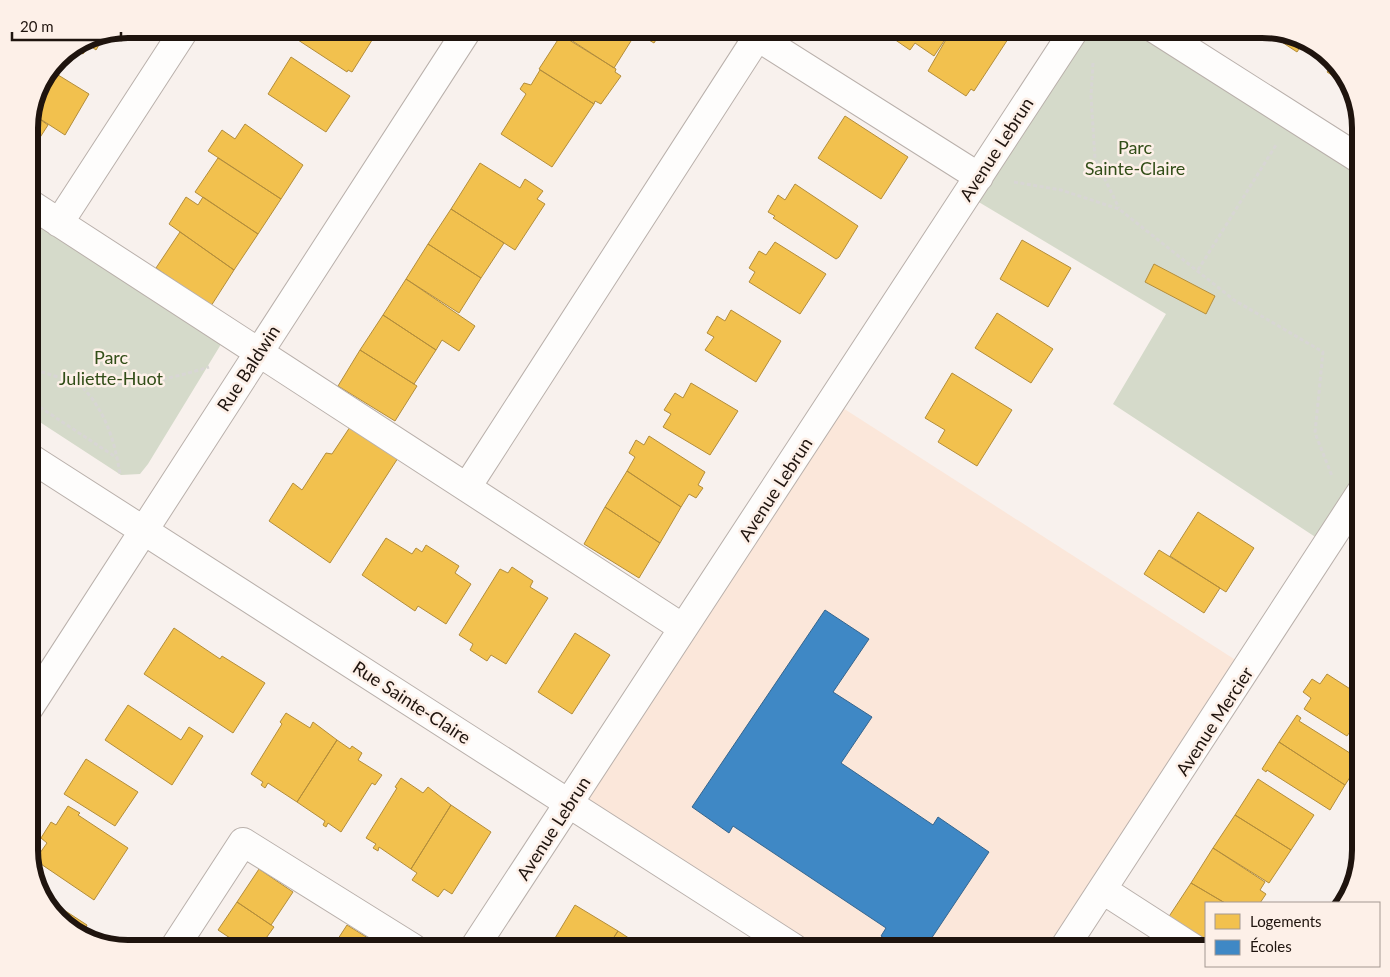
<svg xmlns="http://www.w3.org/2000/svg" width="1390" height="977" font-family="Lato,sans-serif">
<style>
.built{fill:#fbe7da}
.green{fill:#d5daca}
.homes{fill:#f2c14e;stroke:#b38d3b}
.schools{fill:#3f88c5;stroke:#35658e}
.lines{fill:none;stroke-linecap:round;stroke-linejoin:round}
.minor-casing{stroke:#b9b0ab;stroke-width:30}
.path{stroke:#d8d6d4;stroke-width:3;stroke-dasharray:4 2.5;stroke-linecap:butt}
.minor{stroke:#fefdfc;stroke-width:28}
.labels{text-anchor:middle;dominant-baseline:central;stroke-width:5;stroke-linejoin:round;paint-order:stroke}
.park-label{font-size:18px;fill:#324e18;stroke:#fdf0e8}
.street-label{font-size:18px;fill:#1f140e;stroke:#fdf0e8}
.rim{fill:none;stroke:#1f140e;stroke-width:6}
</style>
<rect width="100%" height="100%" fill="#f8f1ed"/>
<path class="built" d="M832 401 1248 668 1064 948H794L569 804Z"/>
<path class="green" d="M1075 29H1155L1361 160V491L1326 544 1113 404 1166 314 967 195Z
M29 216 223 341 148 464 140 474 121 475 29 415Z"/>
<path class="homes" d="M301 29H366L374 37 352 72 348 70 347 72 295 38Z
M554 29H630L636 33 614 68Z
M630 29H663L654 43Z
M893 29H952L934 56 915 43 910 50 894 39 899 32Z
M952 29H999L1010 36 974 91 971 89 966 96 928 71Z
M1262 29H1263L1303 43 1297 52Z
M106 33 96 50 89 45 83 54 72 47 90 36Z
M561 35 616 69 615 72 621 76 601 104 595 101 594 104 539 69Z
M1326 54 1351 84 1352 88 1327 72 1333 64 1323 58Z
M291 57 350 96 326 132 268 94Z
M50 70 89 94 65 135 31 113 39 84Z
M540 70 594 104 552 167 501 134 526 94 520 89 524 83 531 85Z
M31 113 48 125 39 139 29 133Z
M845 116 908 157 881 199 818 158Z
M245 124 303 165 281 199 208 151 222 130 235 139Z
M218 158 281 199 258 234 195 192Z
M480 163 520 188 525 179 543 191 537 199 545 204 515 250 451 209Z
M795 184 858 226 839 257 836 259 773 218 775 216 768 212 778 195 785 200Z
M186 197 198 205 203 197 258 234 234 270 169 224Z
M451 209 504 243 481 278 428 244Z
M180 232 234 270 211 306 156 268Z
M1022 240 1071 268 1048 307 1000 279Z
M775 242 826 274 800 314 749 282 755 272 749 268 759 251 766 255Z
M428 244 481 278 459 313 406 279Z
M1154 264 1215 296 1206 314 1145 282Z
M406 279 475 326 459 351 442 340 436 350 383 315Z
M731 310 781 341 756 382 705 350 714 337 707 333 717 316 725 321Z
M997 313 1053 349 1031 383 975 348Z
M383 315 436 350 414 384 360 350Z
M360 350 417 386 395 421 338 386Z
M952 373 1012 410 977 466 938 442 945 430 925 418Z
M691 383 738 411 710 455 663 427 671 414 664 410 675 393 683 398Z
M350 427 398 458 330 563 269 521 293 483 302 490 326 453 332 454Z
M649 436 705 472 698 485 703 488 696 498 689 494 681 507 627 471 635 457 629 453 636 440 644 445Z
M627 471 681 507 660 543 605 507Z
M605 507 660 543 639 578 584 544Z
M1198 512 1254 548 1226 592 1170 556Z
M386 538 412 554 416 548 422 552 426 545 459 566 455 573 471 584 446 624 418 606 415 611 362 575Z
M1159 550 1220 588 1204 613 1144 574Z
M512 567 533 581 530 587 548 598 506 664 491 655 487 661 470 650 473 644 459 635 500 569 508 573Z
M174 628 220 659 222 656 265 683 233 733 144 674Z
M575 633 610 655 572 714 538 692Z
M1327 674 1361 696V741L1349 733 1347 736 1304 709 1311 698 1303 692 1312 679 1320 684Z
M128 705 181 740 189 727 203 736 172 785 105 740Z
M286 713 310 728 313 722 337 740 297 802 268 783 265 788 261 785 263 782 251 774 282 724 280 722Z
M1297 715 1301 718 1299 721 1361 760 1345 785 1279 742Z
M337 740 350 749 352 746 362 753 358 760 382 775 375 785 372 783 341 832 328 823 326 827 323 825 325 821 297 802Z
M1279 742 1345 785 1330 810 1267 770 1266 772 1262 769Z
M86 759 138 792 115 826 64 794Z
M401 778 423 793 428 787 451 805 411 869 379 847 378 851 373 848 376 844 366 838 397 788 395 787Z
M1258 779 1314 815 1291 850 1235 815Z
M451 805 491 832 452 894 444 889 438 897 412 880 417 873 411 869Z
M68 806 80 813 78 815 128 848 94 900 35 860 47 843 41 838 51 822 56 825Z
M1235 815 1291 850 1269 883 1213 848Z
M1213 848 1265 882 1260 890 1266 894 1260 903H1225L1191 883Z
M259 869 293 892 271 925 237 902Z
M1191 883 1225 903H1206V943L1168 918Z
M41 895 87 925 85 930 91 934 90 936 68 928Z
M237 902 274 927 259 948H245L218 930Z
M575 905 618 931 607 948H549Z
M347 925 384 948H332Z
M618 931 644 948H607Z"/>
<path class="schools" d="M825 610 869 639 833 692 872 717 841 763 933 825 938 817 989 852 925 948H899L881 936 886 928 733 826 729 833 692 807Z"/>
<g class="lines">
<g class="minor-casing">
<path id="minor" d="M745 29 979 177
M1155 29 1361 160
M29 203 683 628
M59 223 185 29
M29 457 794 948
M467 487 758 36
M29 708 468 29
M1103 890 1193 948
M174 948 243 842 413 948
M474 948 1075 29
M1064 948 1361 492"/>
</g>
<path class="path" d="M1093 63 1091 96 1095 159 1119 208
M1014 182 1061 190 1119 209 1234 300 1323 352 1315 433 1332 476
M1198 270 1276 145
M29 367C92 393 145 387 209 367
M78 383C104 407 115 440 120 475
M29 400 117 458"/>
<use href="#minor" class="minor"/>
</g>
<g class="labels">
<g class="park-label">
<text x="1135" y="147">Parc<tspan x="1135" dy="21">Sainte-Claire</tspan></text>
<text x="111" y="357">Parc<tspan x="111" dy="21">Juliette-Huot</tspan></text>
</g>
<g class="street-label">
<text transform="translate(996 149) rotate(-57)">Avenue Lebrun</text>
<text transform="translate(248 368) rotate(-57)">Rue Baldwin</text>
<text transform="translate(775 489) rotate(-57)">Avenue Lebrun</text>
<text transform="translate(412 702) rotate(33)">Rue Sainte-Claire</text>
<text transform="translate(1214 721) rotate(-57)">Avenue Mercier</text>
<text transform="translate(553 828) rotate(-57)">Avenue Lebrun</text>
</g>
</g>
<path d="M0 0H1390V977H0ZM128 38H1262A90 90 0 0 1 1352 128V850A90 90 0 0 1 1262 940H128A90 90 0 0 1 38 850V128A90 90 0 0 1 128 38Z" fill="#fdf0e8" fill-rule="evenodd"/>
<path class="rim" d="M128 38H1262A90 90 0 0 1 1352 128V850A90 90 0 0 1 1262 940H128A90 90 0 0 1 38 850V128A90 90 0 0 1 128 38Z"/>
<rect x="1205" y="902" width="175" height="65" fill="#fdf0e8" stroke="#a49891"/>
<rect x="1215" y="914" width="25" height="15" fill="#f2c14e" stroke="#a49891"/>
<text x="1250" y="927" font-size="15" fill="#1f140e">Logements</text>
<rect x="1215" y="940" width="25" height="15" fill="#3f88c5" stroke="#a49891"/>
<text x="1250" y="952" font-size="15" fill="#1f140e">Écoles</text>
<path d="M12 32v8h109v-8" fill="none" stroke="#1f140e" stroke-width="2.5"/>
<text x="20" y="32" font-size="15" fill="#1f140e" stroke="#fdf0e8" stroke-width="4" paint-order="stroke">20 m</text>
</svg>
